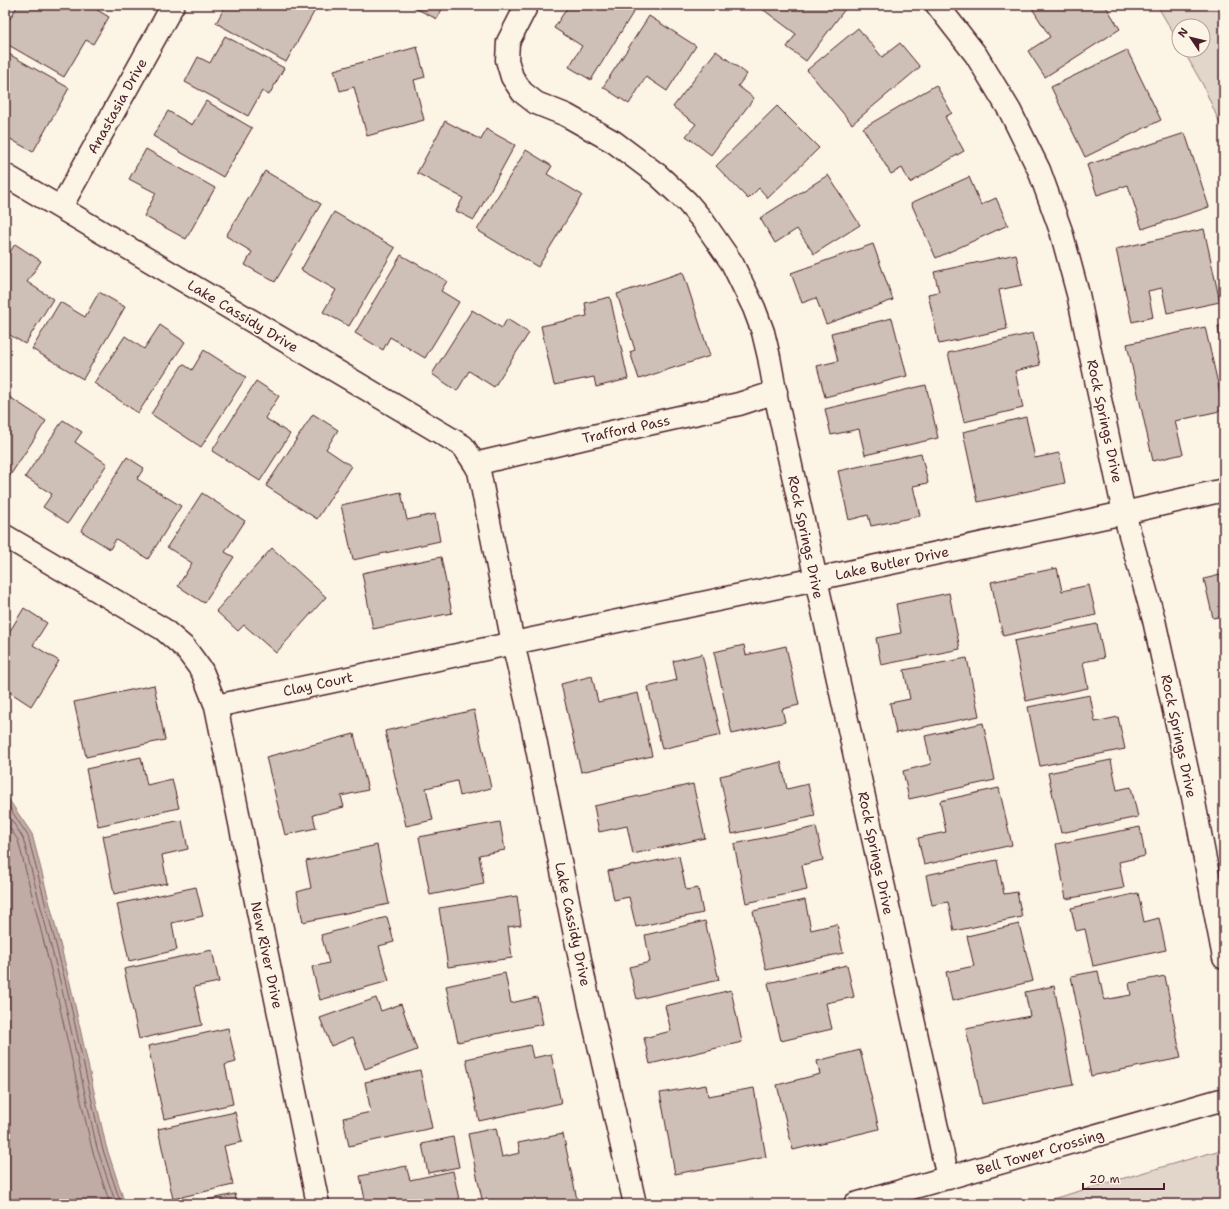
<svg xmlns="http://www.w3.org/2000/svg" width="1229" height="1209" font-family="'Shantell Sans',sans-serif">
<style>
.green{fill:#e2d5ca;stroke:#967a7a}
.water{fill:#c0aca5;stroke:#917474}
.lines{fill:none;stroke-linecap:round;stroke-linejoin:round}
.shore{stroke:#79575c;stroke-width:1}
.building{fill:#cfc0b7;stroke:#4a1f2b}
.minor-casing{stroke:#4a1f2b;stroke-width:25}
.minor{stroke:#fcf5e5;stroke-width:22}
.labels{text-anchor:middle;dominant-baseline:central;stroke-width:3;stroke-linejoin:round;paint-order:stroke}
.street-label{font-size:14px;fill:#4a1f2b;stroke:#fcf5e5}
</style>
<rect width="100%" height="100%" fill="#fcf5e5"/>
<filter id="ink" filterUnits="userSpaceOnUse"><feTurbulence type="fractalNoise" baseFrequency=".025" numOctaves="2"/><feDisplacementMap in="SourceGraphic" scale="8" xChannelSelector="R" yChannelSelector="G"/><feConvolveMatrix kernelMatrix="1 2 1 2 8 2 1 2 1" color-interpolation-filters="sRGB"/></filter>
<g filter="url(#ink)">
<path class="green" d="M1157 5H1224V133L1203 85 1183 50H1203V26H1179V43Z
M1224 1149V1204H1035Z"/>
<path class="water" d="M5 794 32 834 70 983 106 1146 125 1204H5Z"/>
<g class="lines">
<path class="shore" d="M5 801 28 836 66 984 102 1147 121 1204
M5 810 23 838 61 985 97 1148 116 1204
M5 821 18 840 55 986 92 1149 110 1204"/>
</g>
<path class="building" d="M18 5H89L109 17 93 44 86 40 64 77 5 43V27Z
M226 5H318L286 62 216 23Z
M409 5H444L437 19Z
M569 5H624L634 11 591 80 569 67 582 46 554 28Z
M757 5H848L806 61 787 47 796 34Z
M1030 5H1105L1120 29 1045 77 1028 51 1050 37Z
M649 16 696 46 667 91 646 77 629 104 603 87Z
M858 28 882 57 900 43 920 67 852 124 807 70Z
M225 36 284 68 269 95 262 91 248 116 185 82 198 57 210 63Z
M417 47 425 77 414 80 424 120 367 136 354 87 340 91 334 70Z
M1127 50 1161 120 1085 157 1051 87Z
M716 51 747 74 738 86 754 98 711 155 686 136 696 124 673 107Z
M5 52 69 88 33 152 5 136Z
M936 85 952 113 945 117 964 151 910 183 902 168 891 174 863 128Z
M206 101 252 128 223 177 153 136 168 111 192 125Z
M777 106 819 148 768 198 759 188 748 199 716 166Z
M445 121 481 140 486 129 515 145 474 220 456 211 463 198 417 173Z
M1185 133 1209 207 1142 229 1128 185 1097 195 1087 165Z
M146 149 215 188 186 239 144 216 156 193 129 179Z
M526 150 552 166 547 174 582 195 538 267 477 230Z
M265 171 321 204 275 282 245 265 252 252 226 236Z
M828 175 860 225 814 254 797 229 775 243 760 218Z
M969 177 981 205 996 198 1008 225 936 258 911 203Z
M334 212 395 248 349 326 323 312 336 290 301 270Z
M1204 229 1220 302 1167 313 1162 288 1148 291 1153 317 1132 322 1116 249Z
M15 244 41 261 27 282 53 299 25 344 5 332V260Z
M873 244 893 300 826 324 816 298 802 303 791 273Z
M1016 254 1022 285 999 290 1007 329 939 344 928 294 939 292 934 272Z
M401 255 447 281 441 291 459 302 425 358 390 337 383 350 355 333Z
M683 272 710 356 639 379 630 352 635 350 617 294Z
M99 292 125 307 83 379 32 349 60 302 85 317Z
M610 297 628 379 596 387 594 377 554 385 541 326 587 316 585 303Z
M472 310 502 328 507 319 529 333 494 387 469 371 457 391 432 374Z
M892 318 907 376 825 397 817 366 838 361 831 333Z
M160 325 185 342 138 413 94 383 125 336 144 349Z
M1224 325V370L1218 326Z
M1205 327 1224 410 1175 421 1183 454 1153 461 1127 344Z
M1033 333 1040 365 1015 371 1023 408 964 422 948 353Z
M204 350 246 377 201 447 151 414 183 364 192 370Z
M256 381 279 396 265 418 290 434 260 481 212 451Z
M926 385 938 438 865 455 859 429 831 435 825 409Z
M5 394 46 421 5 483Z
M313 414 338 430 326 449 351 466 317 519 266 486Z
M1026 417 1035 458 1059 453 1065 483 978 502 963 432Z
M63 420 82 432 75 442 107 464 68 523 43 507 52 494 25 477Z
M921 453 928 483 913 486 920 516 871 526 868 515 849 520 838 471Z
M127 457 144 468 137 479 181 506 148 559 116 539 110 549 81 531Z
M401 492 407 520 435 514 440 541 353 560 341 505Z
M202 493 245 521 225 552 234 557 204 603 178 586 192 563 167 547Z
M272 548 326 597 276 653 244 625 238 631 216 611Z
M441 557 452 613 373 629 362 573Z
M1057 568 1062 591 1089 585 1096 615 1003 636 991 582Z
M1224 574V616L1213 618 1204 579Z
M949 593 960 649 881 665 876 638 901 633 896 604Z
M24 608 47 623 33 645 59 661 31 706 5 689V639Z
M1097 624 1104 658 1083 662 1088 688 1026 701 1014 641Z
M744 645 746 655 786 646 799 705 782 709 785 722 732 734 714 652Z
M702 654 721 735 662 749 648 687 677 680 673 661Z
M967 658 979 716 896 733 890 703 910 699 904 670Z
M592 676 598 702 638 693 652 756 581 772 561 684Z
M154 685 165 740 86 757 74 702Z
M1090 695 1095 722 1118 717 1125 749 1040 766 1028 707Z
M474 710 491 788 460 796 457 781 426 788 433 820 406 826 385 731Z
M983 723 995 780 909 799 903 771 931 764 925 736Z
M354 734 368 790 341 796 344 807 313 815 316 828 285 835 266 757Z
M141 757 147 785 172 779 179 808 98 826 86 769Z
M1111 760 1117 790 1131 787 1138 817 1061 833 1048 773Z
M781 762 787 789 808 784 815 816 732 834 720 776Z
M693 784 705 838 633 854 627 826 599 832 594 806Z
M999 788 1012 845 924 865 918 838 946 832 940 801Z
M182 820 188 849 162 855 167 883 114 894 103 836Z
M500 822 505 850 479 855 484 884 430 895 419 837Z
M816 827 823 860 802 865 807 890 746 903 734 844Z
M1140 827 1145 856 1119 862 1124 888 1066 899 1056 844Z
M377 845 389 904 303 922 297 892 311 888 306 861Z
M679 856 686 890 698 888 703 913 636 927 629 897 614 900 608 871Z
M997 860 1004 894 1017 892 1022 917 954 931 948 902 932 905 926 875Z
M196 887 203 916 172 923 177 950 129 961 117 904Z
M1138 893 1144 922 1159 918 1166 950 1093 966 1085 929 1076 931 1071 908Z
M517 896 521 925 508 927 512 958 448 967 439 908Z
M805 900 811 930 837 924 843 953 766 970 753 911Z
M387 917 394 942 379 946 389 981 320 1000 312 967 329 963 321 935Z
M705 921 719 980 637 999 629 967 650 962 645 935Z
M1019 924 1033 981 952 1001 946 972 974 966 967 936Z
M212 950 219 982 194 987 202 1025 139 1039 124 969Z
M847 965 854 997 826 1003 832 1029 781 1041 768 983Z
M1098 971 1104 1000 1131 995 1129 983 1165 976 1181 1058 1091 1076 1071 976Z
M505 973 511 1003 537 997 543 1024 458 1042 446 986Z
M1054 986 1073 1085 982 1104 966 1029 1030 1016 1025 992Z
M731 990 742 1042 650 1064 644 1038 671 1031 665 1006Z
M376 998 381 1011 401 1004 417 1050 365 1069 353 1037 331 1046 320 1018Z
M228 1028 236 1062 225 1065 233 1104 164 1119 148 1046Z
M530 1045 533 1058 551 1054 561 1103 479 1121 466 1059Z
M860 1050 879 1129 793 1150 777 1085 820 1074 817 1061Z
M420 1070 432 1128 349 1146 343 1118 371 1112 365 1082Z
M706 1085 708 1096 754 1088 766 1157 675 1174 660 1093Z
M235 1112 242 1142 224 1146 233 1185 173 1199 158 1129Z
M496 1128 502 1157 520 1153 518 1143 563 1134 578 1204H483L468 1134Z
M453 1137 459 1167 428 1173 422 1144Z
M406 1166 410 1180 453 1171 460 1204H366L360 1176Z
M235 1194 237 1204H188Z"/>
<g class="lines">
<g class="minor-casing">
<path id="minor" d="M527 5 508 42 507 60 512 77 522 92 536 103 566 115 614 142 658 175 687 202 703 221 732 263 754 308 763 332 769 357 778 407 948 1178
M937 5 976 55 1010 111 1039 170 1061 231 1078 294 1124 513 1154 620 1193 797 1224 958
M5 175 463 446 475 464 479 471 513 643 532 724 584 979 635 1204
M61 207 173 5
M475 464 589 437 739 404 776 392
M5 536 163 629 185 648 202 671 216 706 318 1204
M216 706 816 579 1124 513 1224 490
M855 1204 1224 1099"/>
</g>
<use href="#minor" class="minor"/>
</g>
</g>
<g class="labels">
<g class="street-label">
<text transform="translate(117 106) rotate(-61)">Anastasia Drive</text>
<text transform="translate(243 316) rotate(31)">Lake Cassidy Drive</text>
<text transform="translate(1105 421) rotate(78)">Rock Springs Drive</text>
<text transform="translate(626 429) rotate(-12)">Trafford Pass</text>
<text transform="translate(806 537) rotate(78)">Rock Springs Drive</text>
<text transform="translate(892 563) rotate(-12)">Lake Butler Drive</text>
<text transform="translate(318 684) rotate(-12)">Clay Court</text>
<text transform="translate(1179 736) rotate(78)">Rock Springs Drive</text>
<text transform="translate(876 853) rotate(78)">Rock Springs Drive</text>
<text transform="translate(573 924) rotate(78)">Lake Cassidy Drive</text>
<text transform="translate(267 955) rotate(78)">New River Drive</text>
<text transform="translate(1040 1152) rotate(-16)">Bell Tower Crossing</text>
</g>
</g>
<rect width="1229" height="1209" fill="none" stroke="#fcf5e5" stroke-width="20"/>
<rect x="10" y="10" width="1209" height="1189" fill="none" stroke="#4a1f2b" stroke-width="1.5" filter="url(#ink)"/>
<g transform="translate(1191 38) rotate(305)"><circle r="19" fill="#fcf5e5" stroke="#b59f9b"/>
<path d="M0-3L7 15L0 10L-7 15Z" fill="#4a1f2b"/>
<text y="-6" font-size="11" font-weight="bold" text-anchor="middle" fill="#4a1f2b">N</text>
</g>
<path d="M1083 1183v6h81v-6" fill="none" stroke="#4a1f2b" stroke-width="2"/>
<text x="1089" y="1183" font-size="12" fill="#4a1f2b" stroke="#fcf5e5" stroke-width="3" paint-order="stroke">20 m</text>
</svg>
